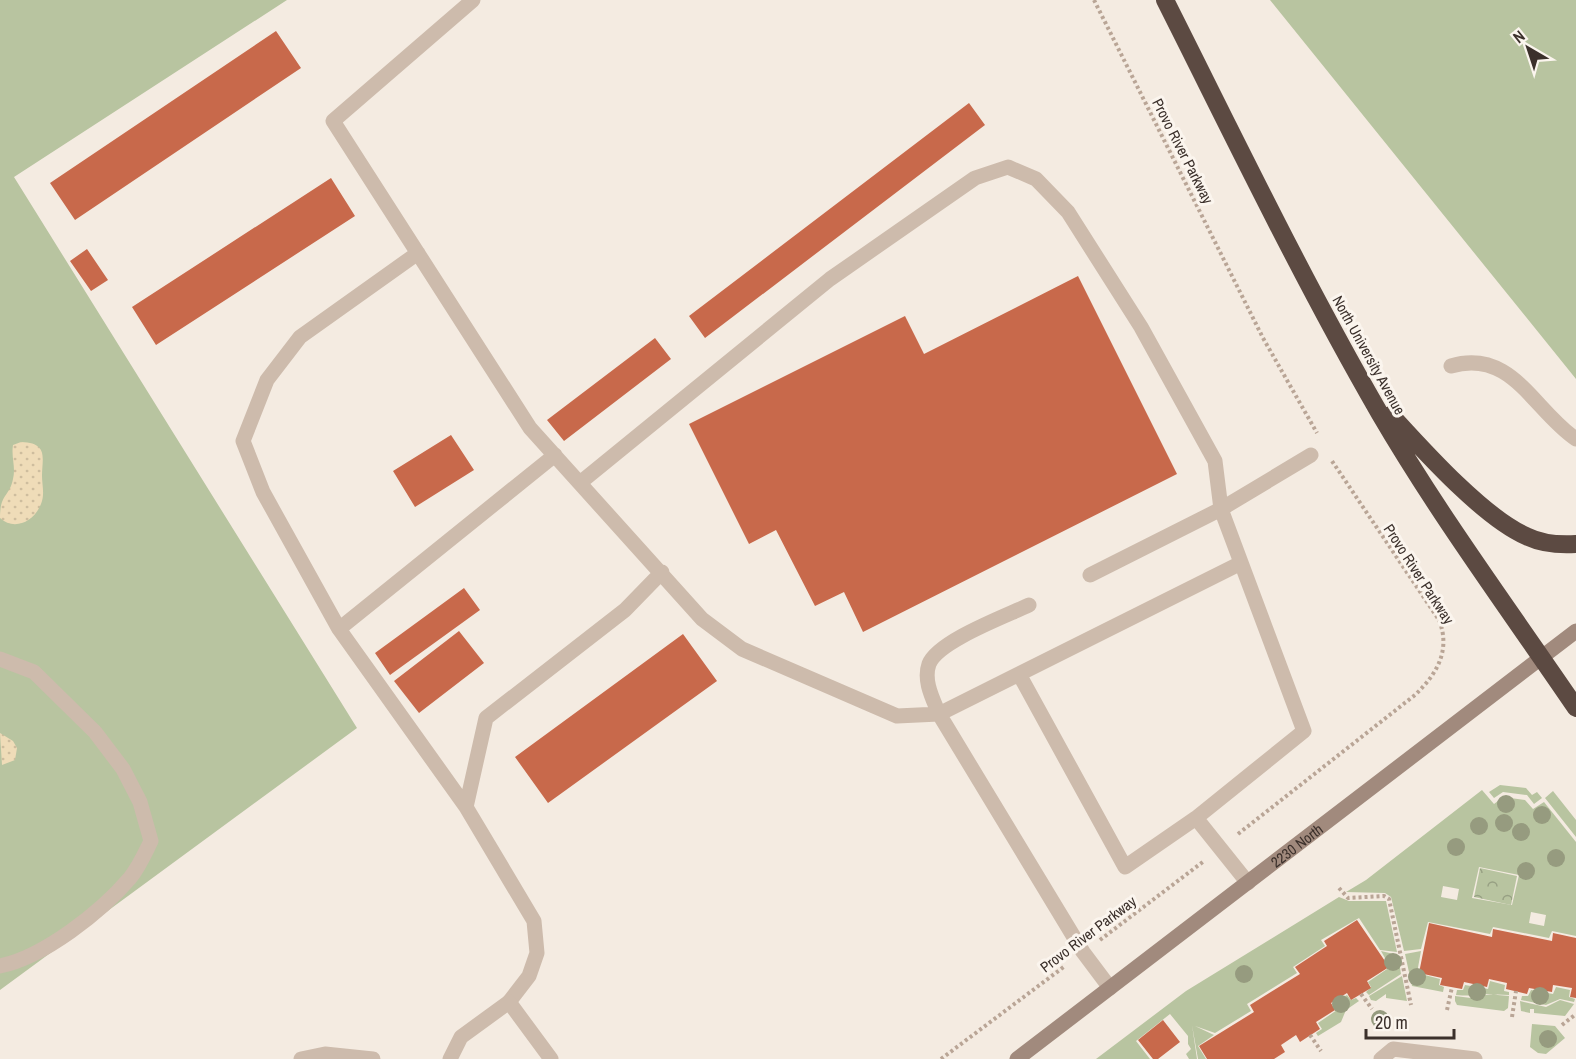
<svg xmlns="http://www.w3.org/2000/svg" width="1576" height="1059" font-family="'Archivo Narrow',sans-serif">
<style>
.grass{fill:#b8c4a0;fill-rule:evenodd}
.forest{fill:url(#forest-crowns)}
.sand{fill:url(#sand-dots)}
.building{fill:#c8694b}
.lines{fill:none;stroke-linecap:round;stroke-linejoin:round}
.path{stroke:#b9a596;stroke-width:4;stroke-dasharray:3 3;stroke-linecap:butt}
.lane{stroke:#cdbbac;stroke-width:15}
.street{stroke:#cdbbac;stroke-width:15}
.secondary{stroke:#a18a7d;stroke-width:15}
.highway{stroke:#5c4a42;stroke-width:18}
.tree{fill:#969b7f}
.labels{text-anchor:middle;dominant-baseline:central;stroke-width:6;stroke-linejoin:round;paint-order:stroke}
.street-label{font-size:15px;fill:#3b302b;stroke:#fbf5ee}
</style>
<defs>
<pattern id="forest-crowns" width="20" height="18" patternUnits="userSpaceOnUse" patternTransform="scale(1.5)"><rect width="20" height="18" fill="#b8c4a0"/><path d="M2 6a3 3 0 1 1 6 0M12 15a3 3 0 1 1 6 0" fill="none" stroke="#97a083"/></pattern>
<pattern id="sand-dots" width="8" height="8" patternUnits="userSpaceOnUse" patternTransform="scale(1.5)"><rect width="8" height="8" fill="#efdcb8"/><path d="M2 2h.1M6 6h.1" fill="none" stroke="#cebd9e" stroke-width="1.8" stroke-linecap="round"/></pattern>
</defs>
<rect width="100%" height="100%" fill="#f4ebe1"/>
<path class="grass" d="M0 0H287L14 177 357 728 0 990Z
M1270 0H1576V379Z
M1500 785 1526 788 1532 795 1537 792 1542 798 1534 804 1527 795 1503 792 1494 798 1489 792Z
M1482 790 1494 804 1503 797 1525 800 1533 809 1544 802 1576 842V936L1552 931 1549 938 1493 927 1490 934 1428 922 1421 949 1404 951 1391 897 1385 893 1346 892 1366 880ZM1479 867 1519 875 1512 905 1472 898ZM1443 886 1459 889 1457 900 1441 897ZM1531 912 1546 915 1544 926 1529 923Z
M1553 791 1576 820V837L1545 798Z
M1339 897 1349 901H1386L1397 952 1380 950 1359 918 1321 940 1325 946 1293 967 1297 973 1247 1004 1251 1011 1215 1033 1195 1026 1214 1035 1198 1046 1206 1059H1198L1192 1025 1197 1059H1189L1186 1054 1191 1049 1188 1044V1036L1170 1014 1136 1041 1150 1059H1096L1186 991Z
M1381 951 1398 955 1401 974 1369 995 1366 992 1371 987 1368 982 1390 967Z
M1421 951 1417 973 1440 979 1439 985 1444 987 1443 992 1412 986 1405 954Z
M1402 976 1407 1001 1386 998V994L1376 1001 1371 1000 1369 996Z
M1490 981 1505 985 1504 991 1509 992V995C1489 993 1476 997 1456 995L1457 990H1463L1465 985 1488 989Z
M1556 987 1570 990 1569 997 1575 999 1574 1002 1560 999 1546 1005 1521 1000 1522 996H1528L1531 990 1553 994Z
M1486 994 1509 996 1508 1008 1504 1011 1457 1005 1455 1001V996L1479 999Z
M1347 995 1351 1000 1356 998 1359 1001 1346 1010 1341 1022 1318 1036 1316 1033 1322 1029 1318 1023 1337 1010 1334 1003Z
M1560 1000 1574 1004 1565 1016 1534 1013V1009H1530V1013L1521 1011 1520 1001 1546 1007Z
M1532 1024 1555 1026 1565 1038 1546 1054 1538 1053 1530 1047Z"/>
<path class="forest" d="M1480 868 1517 876 1511 905 1474 897Z"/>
<path class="sand" d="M21 442C49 443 42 458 42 476 42 485 45 494 41 504 34 522 14 531 0 518 0 493 9 498 13 479 16 467 11 457 13 445Z
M0 733 13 741 17 748 15 760 2 765Z"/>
<path class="building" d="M276 31 301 68 75 220 50 183Z
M969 103 985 125 705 338 689 316Z
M331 178 355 216 156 345 132 307Z
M87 249 108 280 91 291 70 261Z
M1078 276 1177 474 863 632 844 592 815 606 776 530 749 544 689 424 905 316 924 354Z
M655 338 671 359 564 441 547 420Z
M451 435 474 470 415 507 393 471Z
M464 588 480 610 390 675 375 653Z
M459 631 484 663 419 713 394 681Z
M683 634 717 681 548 803 515 757Z
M1357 920 1389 967 1367 981 1371 988 1351 1000 1347 993 1331 1003 1335 1010 1316 1022 1320 1029 1300 1042 1296 1035 1281 1045 1285 1052 1274 1059H1207L1199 1046 1254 1012 1250 1005 1300 974 1295 967 1327 946 1324 941Z
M1429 923 1492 937 1493 929 1552 941 1553 933 1576 938V998L1570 997 1572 988 1553 985 1552 992 1529 988 1527 994 1506 989 1507 983 1489 979 1487 987 1464 982 1462 989 1440 985 1442 978 1419 973Z
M1163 1020 1180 1042 1158 1059H1153L1138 1040Z"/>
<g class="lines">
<path class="path" d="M1094 0 1263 338 1317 433
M1238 834 1415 695C1437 674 1451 650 1439 620L1332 461
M1339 888 1348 898 1384 896 1389 899 1411 1005
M1100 940 1204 861
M1361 994 1372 1009
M1447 1010 1452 987
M1512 1017 1516 991
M1562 1025 1576 1014
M1310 1035 1321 1051
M941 1059 1065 966"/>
<path class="lane" d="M473 0 333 121 530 428 702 619 742 649 897 716 939 714C933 699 923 681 929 664 938 641 1006 616 1029 605
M418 253 300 337 267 380 243 441 263 492 339 629 466 807
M1451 366C1512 348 1534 411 1576 439
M581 482 830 279 975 178 1008 167 1036 179 1068 212 1141 327 1215 461 1221 509 1304 731 1196 818 1248 883
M1090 575 1221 509 1311 455
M339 629 555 455
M0 659 34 672 95 732 123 769 140 802 151 841C145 853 139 867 130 878 101 912 44 957 0 966
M1019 674 1125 867 1196 818
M1110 988 1083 952 939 714 1241 563
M509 1002 529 976 537 953 534 921 466 807 486 718 625 610 662 572
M301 1059 325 1054 373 1059"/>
<path class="street" d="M450 1059 461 1037 509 1002 551 1059
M1381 1059 1393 1049 1475 1059"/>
<path class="secondary" id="s1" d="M1017 1059 1576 631"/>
<path class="highway" d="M1165 0C1235 139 1302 279 1380 414 1439 515 1510 611 1576 708
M1391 415C1423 450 1483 517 1526 536 1540 543 1560 545 1576 544"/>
</g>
<g class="tree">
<circle cx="1506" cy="804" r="9"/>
<circle cx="1542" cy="815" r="9"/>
<circle cx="1504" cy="823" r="9"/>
<circle cx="1479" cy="826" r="9"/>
<circle cx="1521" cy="832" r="9"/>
<circle cx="1456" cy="847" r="9"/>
<circle cx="1556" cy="858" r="9"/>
<circle cx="1526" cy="871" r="9"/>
<circle cx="1393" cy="962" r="9"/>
<circle cx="1244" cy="974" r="9"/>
<circle cx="1417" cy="977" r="9"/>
<circle cx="1477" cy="992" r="9"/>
<circle cx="1540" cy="996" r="9"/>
<circle cx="1341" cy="1004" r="9"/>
<circle cx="1380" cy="1019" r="9"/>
<circle cx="1548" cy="1039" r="9"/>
</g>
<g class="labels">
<g class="street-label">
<text transform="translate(1183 151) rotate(63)">Provo River Parkway</text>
<text transform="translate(1369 355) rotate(61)">North University Avenue</text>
<text transform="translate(1419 574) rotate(57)">Provo River Parkway</text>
<text stroke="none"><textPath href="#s1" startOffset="352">2230 North</textPath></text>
<text transform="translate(1088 934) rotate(-37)">Provo River Parkway</text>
</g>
</g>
<g transform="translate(1528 48) rotate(321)" stroke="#fbf5ee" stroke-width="4.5" paint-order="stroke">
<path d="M0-4.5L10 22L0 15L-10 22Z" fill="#3b302b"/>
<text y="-9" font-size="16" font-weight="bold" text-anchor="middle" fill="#3b302b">N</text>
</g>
<path d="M1366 1029v9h88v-9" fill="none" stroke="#3b302b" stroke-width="3"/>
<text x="1375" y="1029" font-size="18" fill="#3b302b" stroke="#fbf5ee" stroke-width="4.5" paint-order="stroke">20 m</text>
</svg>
